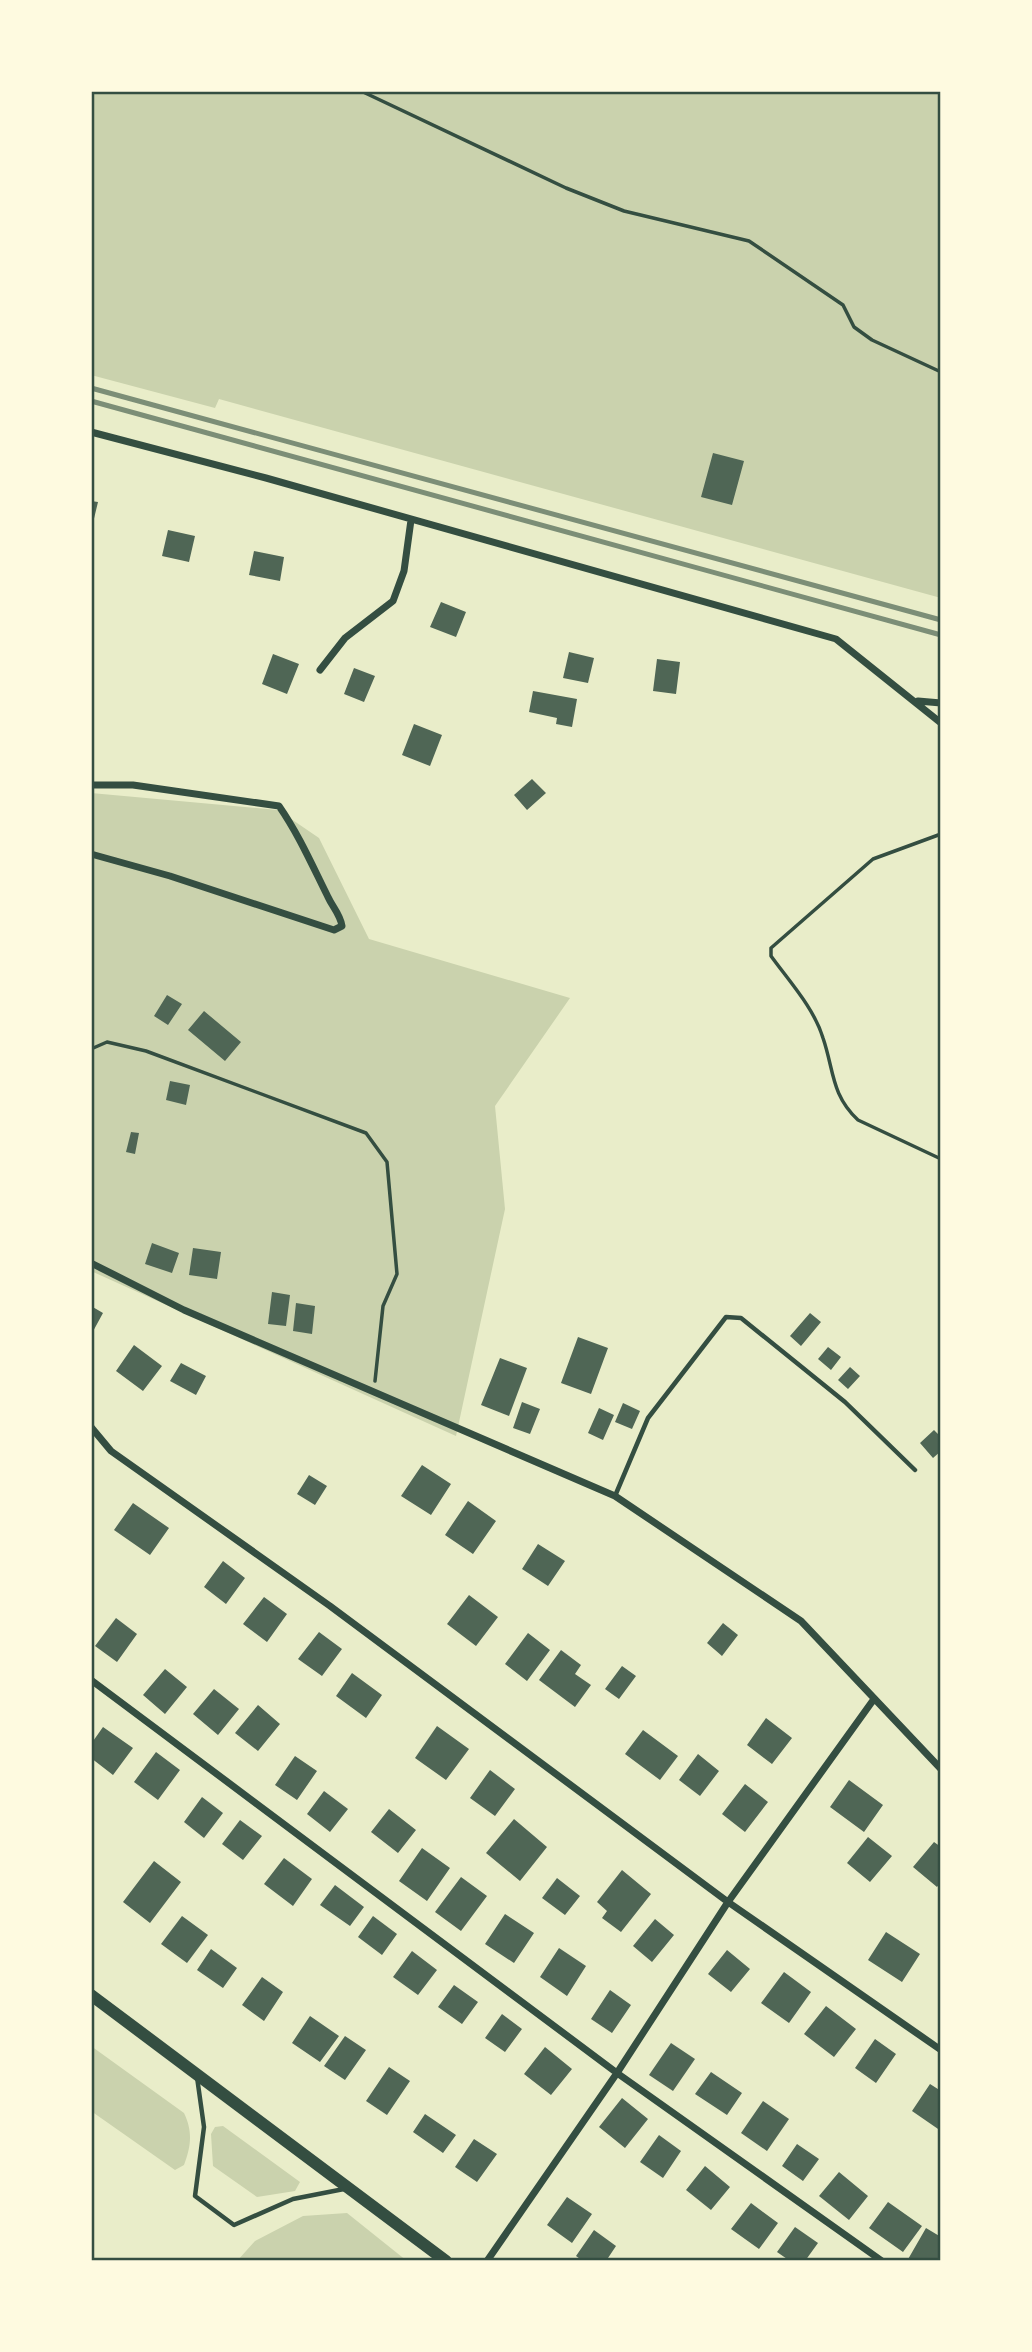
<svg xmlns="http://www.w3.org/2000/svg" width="1032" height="2352" font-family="'IBM Plex Sans',sans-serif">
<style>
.green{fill:#cad2ad}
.building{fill:#4f6655}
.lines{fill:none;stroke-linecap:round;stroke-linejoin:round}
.path{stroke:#344e41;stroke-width:3.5}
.service{stroke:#344e41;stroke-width:4.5}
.minor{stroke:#344e41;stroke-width:7}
.secondary{stroke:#344e41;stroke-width:12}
.rail{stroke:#7c8e77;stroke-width:5}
.neatline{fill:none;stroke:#344e41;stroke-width:2.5}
</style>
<rect width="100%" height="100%" fill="#e9edc9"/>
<path class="green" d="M91 91H941V598L219 399 215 408 91 375Z
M91 793 278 810 319 838 369 939 570 998 495 1106 505 1209 456 1436 91 1271Z
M91 2046 184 2113C193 2132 191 2146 184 2165L175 2170 91 2111Z
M223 2126 300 2182 295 2191 257 2197 213 2166 211 2134 215 2127Z
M347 2213 407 2261H237L255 2241 303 2216Z"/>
<path class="building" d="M713 453 744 461 732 505 701 497Z
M91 501 98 502 92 527H91Z
M168 530 195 536 189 562 162 556Z
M254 551 284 557 280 581 249 575Z
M441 602 466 612 456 637 430 627Z
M569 652 594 658 588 683 563 678Z
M273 654 299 664 287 694 262 684Z
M657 659 680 662 676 694 653 691Z
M354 668 375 676 364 702 344 694Z
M533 691 577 699 572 727 556 724 557 718 529 712Z
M414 724 442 735 430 766 402 755Z
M532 779 546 793 527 810 514 795Z
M167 995 182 1004 168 1025 154 1016Z
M204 1011 241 1042 225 1061 188 1030Z
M170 1081 190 1085 186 1105 166 1100Z
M131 1132 139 1133 135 1154 126 1152Z
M152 1243 179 1253 172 1273 145 1264Z
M193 1248 221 1252 217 1279 189 1275Z
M272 1292 290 1295 286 1326 268 1324Z
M296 1303 315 1306 312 1334 293 1331Z
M91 1306 103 1313 91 1335Z
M810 1313 821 1322 801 1346 790 1336Z
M578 1337 608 1348 591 1394 561 1383Z
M134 1345 162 1366 143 1391 116 1371Z
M828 1347 841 1357 831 1370 818 1359Z
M500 1358 527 1368 509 1416 481 1405Z
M181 1363 206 1376 196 1395 170 1381Z
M850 1367 860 1376 848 1389 838 1380Z
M522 1402 540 1409 530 1434 513 1428Z
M623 1403 640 1411 632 1429 615 1422Z
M599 1408 614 1415 603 1440 588 1433Z
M934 1430 941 1437V1451L933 1458 920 1443Z
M422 1465 451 1484 431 1515 401 1496Z
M309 1475 327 1486 315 1505 297 1494Z
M468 1501 496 1521 473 1554 445 1535Z
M133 1503 169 1528 150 1555 114 1530Z
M538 1544 565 1561 548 1586 522 1569Z
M223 1561 245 1578 226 1604 204 1587Z
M469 1595 498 1617 476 1646 447 1624Z
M264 1597 287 1614 267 1642 243 1624Z
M116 1618 137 1634 117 1662 95 1646Z
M723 1623 738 1635 722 1656 707 1643Z
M319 1632 342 1649 322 1676 298 1659Z
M528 1633 550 1650 527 1681 505 1664Z
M561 1650 581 1665 575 1674 591 1685 575 1707 539 1680Z
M622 1666 636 1676 619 1699 605 1689Z
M165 1669 187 1687 165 1714 143 1695Z
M352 1673 382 1695 366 1718 336 1696Z
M214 1689 239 1709 218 1735 193 1714Z
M258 1705 280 1724 258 1751 235 1733Z
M766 1718 792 1738 772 1764 747 1745Z
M437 1726 469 1749 446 1780 415 1758Z
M103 1727 133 1748 113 1775 91 1758V1744Z
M643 1730 678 1756 660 1780 625 1754Z
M156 1752 180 1770 158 1800 134 1782Z
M698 1754 719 1771 700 1796 679 1780Z
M295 1756 317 1771 297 1800 275 1785Z
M490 1770 515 1789 495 1816 470 1798Z
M849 1780 883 1805 864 1832 830 1807Z
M745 1784 768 1802 745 1832 722 1814Z
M324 1791 348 1809 330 1832 307 1814Z
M202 1797 223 1813 204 1838 184 1822Z
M389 1809 416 1830 398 1853 371 1832Z
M514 1819 547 1847 520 1881 486 1853Z
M240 1820 262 1836 243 1860 222 1844Z
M868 1837 892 1856 870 1882 847 1863Z
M934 1842 941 1847V1882L937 1887 913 1867Z
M422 1848 450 1868 427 1901 399 1881Z
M284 1858 312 1879 293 1906 264 1884Z
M154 1861 181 1882 150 1923 123 1902Z
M622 1870 651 1894 621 1932 602 1918 607 1911 597 1902Z
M461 1877 487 1896 461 1931 435 1912Z
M557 1878 580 1896 565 1915 542 1898Z
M335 1885 364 1907 350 1926 320 1905Z
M505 1914 534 1933 514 1963 485 1944Z
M182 1916 208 1935 187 1963 161 1944Z
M373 1916 397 1934 382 1955 358 1937Z
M655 1919 674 1935 652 1962 633 1946Z
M886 1932 920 1954 902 1982 868 1960Z
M559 1948 586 1966 567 1996 540 1977Z
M211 1949 237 1968 223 1988 197 1970Z
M727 1950 750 1969 731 1992 708 1974Z
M412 1951 437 1970 418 1995 393 1977Z
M784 1972 811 1992 789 2023 761 2003Z
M262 1977 283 1992 264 2021 242 2005Z
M454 1985 478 2002 462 2024 438 2007Z
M610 1990 631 2005 612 2033 591 2019Z
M826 2006 856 2029 834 2057 804 2034Z
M502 2014 522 2029 505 2052 485 2038Z
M310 2016 339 2036 320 2062 292 2043Z
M345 2036 366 2050 345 2080 324 2066Z
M875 2039 896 2054 876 2083 855 2068Z
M671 2043 695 2059 673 2091 649 2075Z
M545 2047 572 2069 551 2095 524 2074Z
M389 2067 410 2081 387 2115 366 2101Z
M711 2072 742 2093 727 2115 695 2094Z
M930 2084 941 2091V2131L912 2111Z
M622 2098 648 2119 625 2148 599 2127Z
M763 2101 789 2119 767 2151 741 2133Z
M425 2114 456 2135 443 2153 413 2132Z
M659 2135 681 2151 663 2178 640 2162Z
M474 2139 497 2154 477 2182 455 2167Z
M797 2144 819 2159 803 2181 782 2166Z
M705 2166 730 2187 711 2210 686 2190Z
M839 2172 868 2196 849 2220 819 2196Z
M567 2197 592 2214 572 2243 547 2225Z
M888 2202 922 2226 903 2252 869 2228Z
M751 2203 778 2223 759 2249 731 2229Z
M795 2227 818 2243 805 2261H790L777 2252Z
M926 2228 941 2237 940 2261H907Z
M594 2230 616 2246 606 2261H583L576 2256Z"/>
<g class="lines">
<path class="path" d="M361 91 566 188 624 211 749 241 843 305 854 327 872 340 941 372
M941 834 873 859 771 948V956C789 981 814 1008 823 1038 834 1070 831 1095 858 1120L941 1159
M91 1049 107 1042 146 1051 366 1133 387 1162 397 1274 383 1306 375 1381"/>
<path class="service" d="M615 1496 648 1418 726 1317 741 1318 845 1402 915 1470
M197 2077 204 2127 195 2196 234 2225 293 2199 344 2189"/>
<path class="minor" d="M91 432 266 478 836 639 941 723
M320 670 345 638 393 601 404 571 411 520
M918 701 941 703
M91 785H133L279 806C299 835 312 865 328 897 333 908 340 914 342 926L334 930 170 876 91 854
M91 1263 184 1310 615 1496 801 1621 941 1769
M91 1427 111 1451 330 1606 728 1902 941 2050
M91 1680 617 2073 882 2261
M487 2261 617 2073 728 1902 874 1699"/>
<path class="secondary" d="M91 1995 446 2261"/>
<path class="rail" d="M91 388 941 620
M91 401 941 635"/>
</g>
<rect width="1032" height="2352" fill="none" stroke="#fefae0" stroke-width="186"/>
<rect x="93" y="93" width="846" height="2166" class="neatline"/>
</svg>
